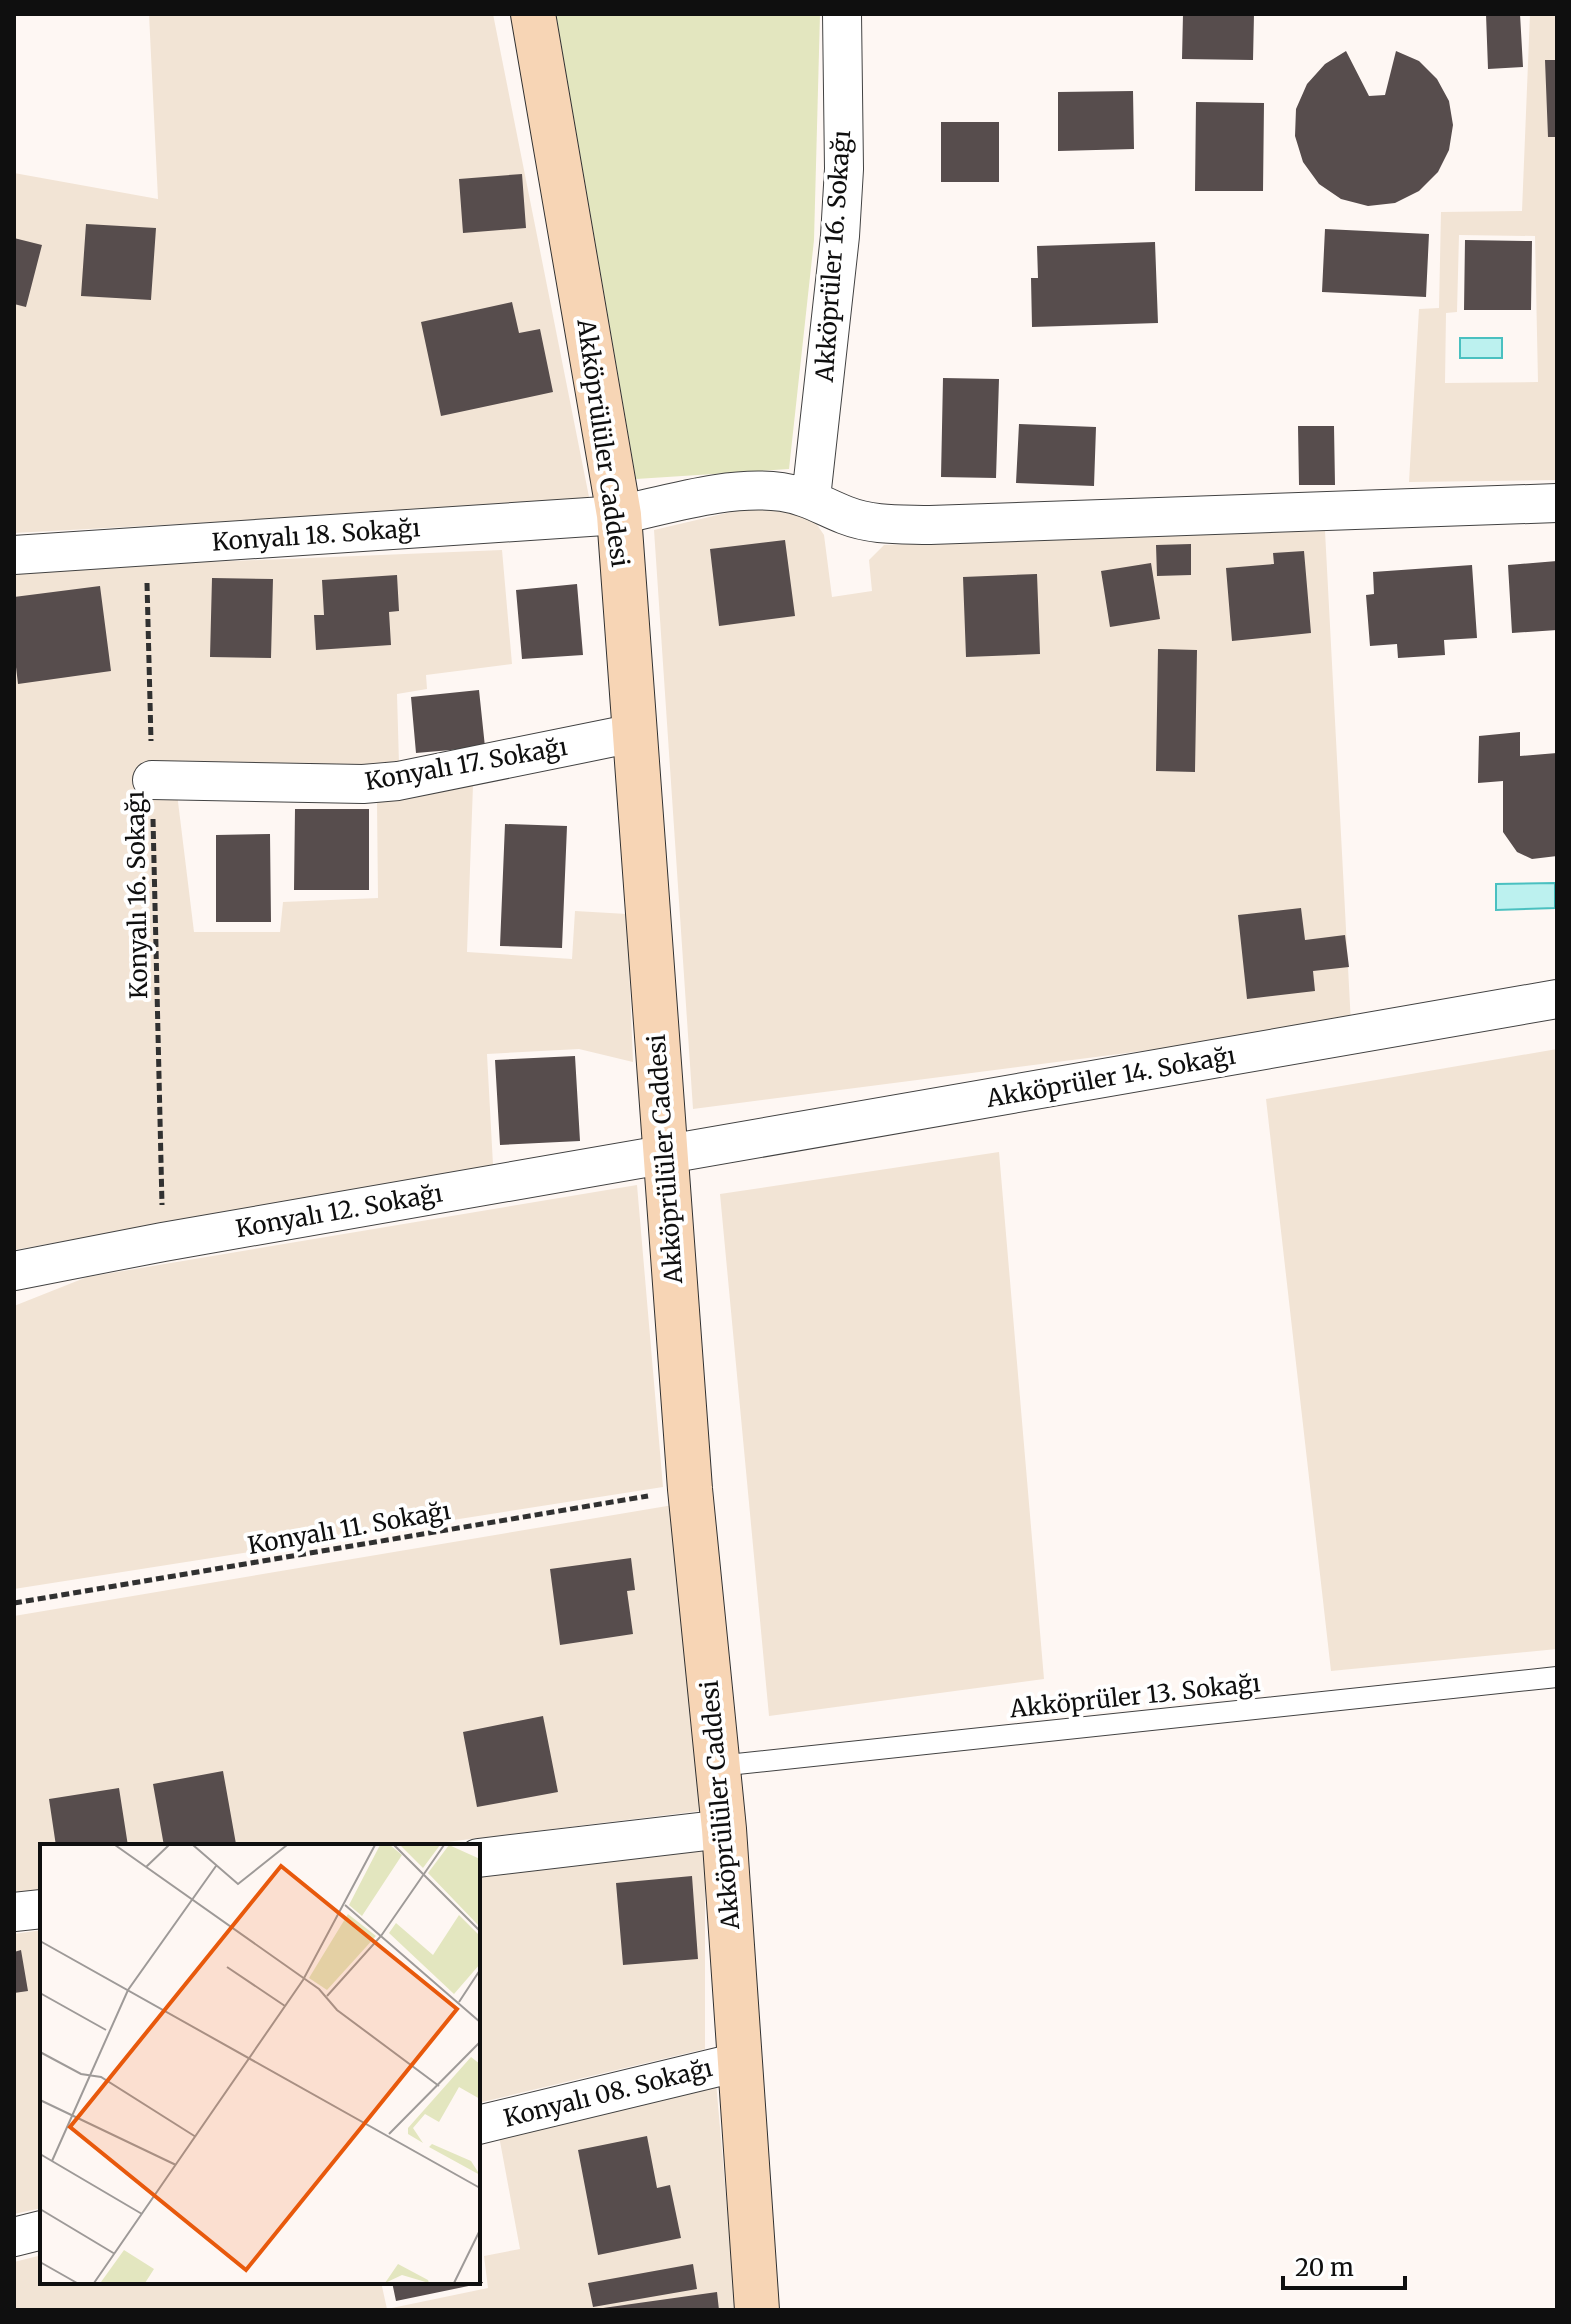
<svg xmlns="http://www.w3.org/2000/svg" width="1571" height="2324" font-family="Merriweather,serif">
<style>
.farmland{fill:#f2e4d5;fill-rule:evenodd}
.green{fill:#e3e6bf}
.water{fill:#bcf1ef;stroke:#4ac0c0;stroke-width:2}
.building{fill:#574d4d}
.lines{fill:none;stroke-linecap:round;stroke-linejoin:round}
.lane-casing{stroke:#424242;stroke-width:22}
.street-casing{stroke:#424242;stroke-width:40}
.secondary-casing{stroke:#313131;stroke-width:46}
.path{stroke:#313131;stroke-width:5;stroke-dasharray:8 4;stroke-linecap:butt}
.lane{stroke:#fff;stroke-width:20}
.street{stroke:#fff;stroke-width:38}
.secondary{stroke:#f7d5b5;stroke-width:44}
.labels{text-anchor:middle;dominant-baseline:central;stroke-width:8;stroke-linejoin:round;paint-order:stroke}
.street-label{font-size:24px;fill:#0f0f0f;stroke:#fff}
.inset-road{fill:none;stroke:#9e9a98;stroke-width:2}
.view{fill:#e8590c;fill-opacity:0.15;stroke:#e8590c;stroke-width:4}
.inset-edge{fill:none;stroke:#0f0f0f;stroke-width:4}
</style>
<rect width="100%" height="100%" fill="#fef7f3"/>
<path class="farmland" d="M149 14H493L590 502 14 533V173L158 199Z
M1530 14H1557V480L1409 482 1419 309 1439 308 1441 212 1522 211ZM1459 235 1535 236 1538 382 1445 383 1446 313 1457 312Z
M792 505 809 513 824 535 832 597 872 591 869 560 884 545 1325 531 1351 1024 693 1109 654 530 739 510Z
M502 550 512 664 426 675 427 689 397 694 399 764 341 772 173 761 194 932H280L283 902 378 898 377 802 473 785 467 952 572 959 575 911 627 914 633 1062 579 1049 487 1054 493 1165 14 1250V570Z
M1557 1049V1649L1331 1671 1266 1099Z
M999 1152 1044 1679 769 1716 720 1194Z
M637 1185 663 1487 14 1589V1306L87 1277Z
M673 1505 708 1810 414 1846H42V1892L14 1895V1616Z
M705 1846V2049L478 2103V1873Z
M42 1930V2208L14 2214V1934Z
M716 2082 736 2310H14V2262L42 2255V2282H381L387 2309 488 2288 484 2256 520 2249 499 2136Z"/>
<path class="green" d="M556 14H820L814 240 789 469 636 479Z"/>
<path class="water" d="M1460 338H1502V358H1460Z
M1555 883V908L1496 910V884Z"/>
<path class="building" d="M1183 14H1254L1253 60 1182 59Z
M1486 14H1520L1523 67 1488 69Z
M1346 51 1369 96 1385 95 1396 51 1419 61 1437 79 1449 101 1453 125 1449 150 1438 172 1419 191 1395 203 1368 206 1341 199 1319 184 1303 162 1295 136 1296 109 1307 84 1325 64Z
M1545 60H1557V137H1548Z
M1133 91 1134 149 1058 151V92Z
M1196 102 1264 103 1263 191H1195Z
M941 122H999V182H941Z
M522 174 526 228 463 233 459 179Z
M86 224 156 228 151 300 81 296Z
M1325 229 1429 234 1426 297 1322 292Z
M14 238 42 245 26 307 14 304Z
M1465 240 1532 241 1531 310H1464Z
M1155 242 1158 323 1032 327 1031 278H1038L1037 246Z
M512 302 519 333 540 329 553 392 441 416 421 322Z
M943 378 999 379 996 478 941 477Z
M1019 424 1096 427 1094 486 1016 483Z
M1298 426H1334L1335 485H1299Z
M785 540 795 616 719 626 710 549Z
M1191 544V575L1157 576 1156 545Z
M1304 551 1311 633 1232 641 1226 568 1274 564 1273 553Z
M1557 561V630L1512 633 1508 565Z
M1151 563 1160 619 1110 627 1101 571Z
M1472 565 1477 638 1444 640 1445 655 1398 658 1397 644 1370 646 1366 595 1374 594 1373 572Z
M1037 574 1040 654 966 657 963 577Z
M397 575 399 611 389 612 391 645 316 650 314 615H324L322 580Z
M212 578 273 579 271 658 210 657Z
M577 584 583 655 522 659 516 590Z
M100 586 111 671 18 684 14 650V597Z
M1158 649 1197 650 1195 772 1156 771Z
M479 690 485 747 416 753 411 697Z
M1520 732V756L1557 753V856L1532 859 1517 852 1503 832V781L1478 783 1479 736Z
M295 809H369V890H294Z
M505 824 567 826 562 948 500 946Z
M270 834 271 922H216V835Z
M1301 908 1305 940 1345 935 1349 967 1313 971 1315 991 1247 999 1238 915Z
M575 1056 580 1141 500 1145 495 1060Z
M631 1558 635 1590 627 1591 633 1634 560 1645 550 1569Z
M543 1716 558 1792 477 1807 463 1732Z
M223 1771 236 1844 164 1846 153 1784Z
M119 1788 128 1846H56L49 1799Z
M692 1876 698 1959 623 1965 616 1883Z
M21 1950 28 1991 14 1993V1952Z
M647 2136 657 2188 670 2185 681 2238 598 2255 578 2150Z
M693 2264 697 2289 593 2307 588 2283Z
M392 2282H483V2283L396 2301Z
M717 2292 719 2310H603V2308Z"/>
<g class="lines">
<g class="lane-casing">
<path id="lane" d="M718 1766 1557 1677"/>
</g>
<g class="street-casing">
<path id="street" d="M811 498 840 236 844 169 842 14
M14 555 619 515C670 504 729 485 782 492 808 496 822 506 845 515 873 526 901 524 930 525L1557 503
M152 780 363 784 398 781 634 733
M14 1271 163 1242 1557 999
M478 1858 724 1829
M14 1912 42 1909
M478 2125 739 2062
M14 2237 42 2230"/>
</g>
<g class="secondary-casing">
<path id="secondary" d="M533 14 619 515 690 1489 724 1829 757 2310"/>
</g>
<path class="path" d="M147 583 151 741
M153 819 162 1205
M14 1603 648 1496"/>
<use href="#lane" class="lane"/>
<use href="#street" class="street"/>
<use href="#secondary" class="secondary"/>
</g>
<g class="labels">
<g class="street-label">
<text transform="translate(833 256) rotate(-86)">Akköprüler 16. Sokağı</text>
<text transform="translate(603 443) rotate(82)">Akköprülüler Caddesi</text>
<text transform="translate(316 535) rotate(-4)">Konyalı 18. Sokağı</text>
<text transform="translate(466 764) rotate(-10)">Konyalı 17. Sokağı</text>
<text transform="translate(137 895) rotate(-91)">Konyalı 16. Sokağı</text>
<text transform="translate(1111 1077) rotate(-10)">Akköprüler 14. Sokağı</text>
<text transform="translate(665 1159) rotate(-94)">Akköprülüler Caddesi</text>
<text transform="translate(339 1211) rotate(-10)">Konyalı 12. Sokağı</text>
<text transform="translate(349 1528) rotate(-10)">Konyalı 11. Sokağı</text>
<text transform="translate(1135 1696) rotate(-6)">Akköprüler 13. Sokağı</text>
<text transform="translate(720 1805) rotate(-95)">Akköprülüler Caddesi</text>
<text transform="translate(608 2093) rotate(-14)">Konyalı 08. Sokağı</text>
</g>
</g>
<g transform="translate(40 1844)">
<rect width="440" height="440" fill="#fef7f3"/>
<path d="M340 1H350L362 11 322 72 309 61ZM360 1H400L383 24ZM409 1 440 15V83L388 29ZM308 70 336 92 287 146 269 134ZM419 71 440 92V120L414 150 349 89 356 79 393 111ZM431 213 440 220V255L419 243 399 278 385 270 373 284 383 299 368 290V284ZM392 300 431 317 440 331 389 303ZM84 406 114 425 105 439 61 438ZM358 420 388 436 389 439 362 431 345 439Z" fill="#e3e6bf"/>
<path class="inset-road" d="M75 1 279 145 297 166 399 242M153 1 198 40 247 1M354 1 440 87M106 23 129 1M305 61 440 178M0 97 440 344M187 123 245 162M0 149 66 186M287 152 341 92 404 1M419 158 440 126M0 208 41 230 61 233 156 293M0 256 136 321M349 290 440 198M0 310 102 370M12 317 88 146 176 22M0 365 75 410M0 418 37 439M54 439 263 136 335 1M414 439 440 386"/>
<path class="view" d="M241 22 417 165 206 426 30 283Z"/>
<rect width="440" height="440" class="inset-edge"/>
</g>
<rect width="1571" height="2324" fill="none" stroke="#0f0f0f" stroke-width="32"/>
<path d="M1283 2276v12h122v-12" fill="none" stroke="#0f0f0f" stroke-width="4"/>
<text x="1295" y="2276" font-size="24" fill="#0f0f0f" stroke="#ffffff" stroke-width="6" paint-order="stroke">20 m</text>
</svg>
